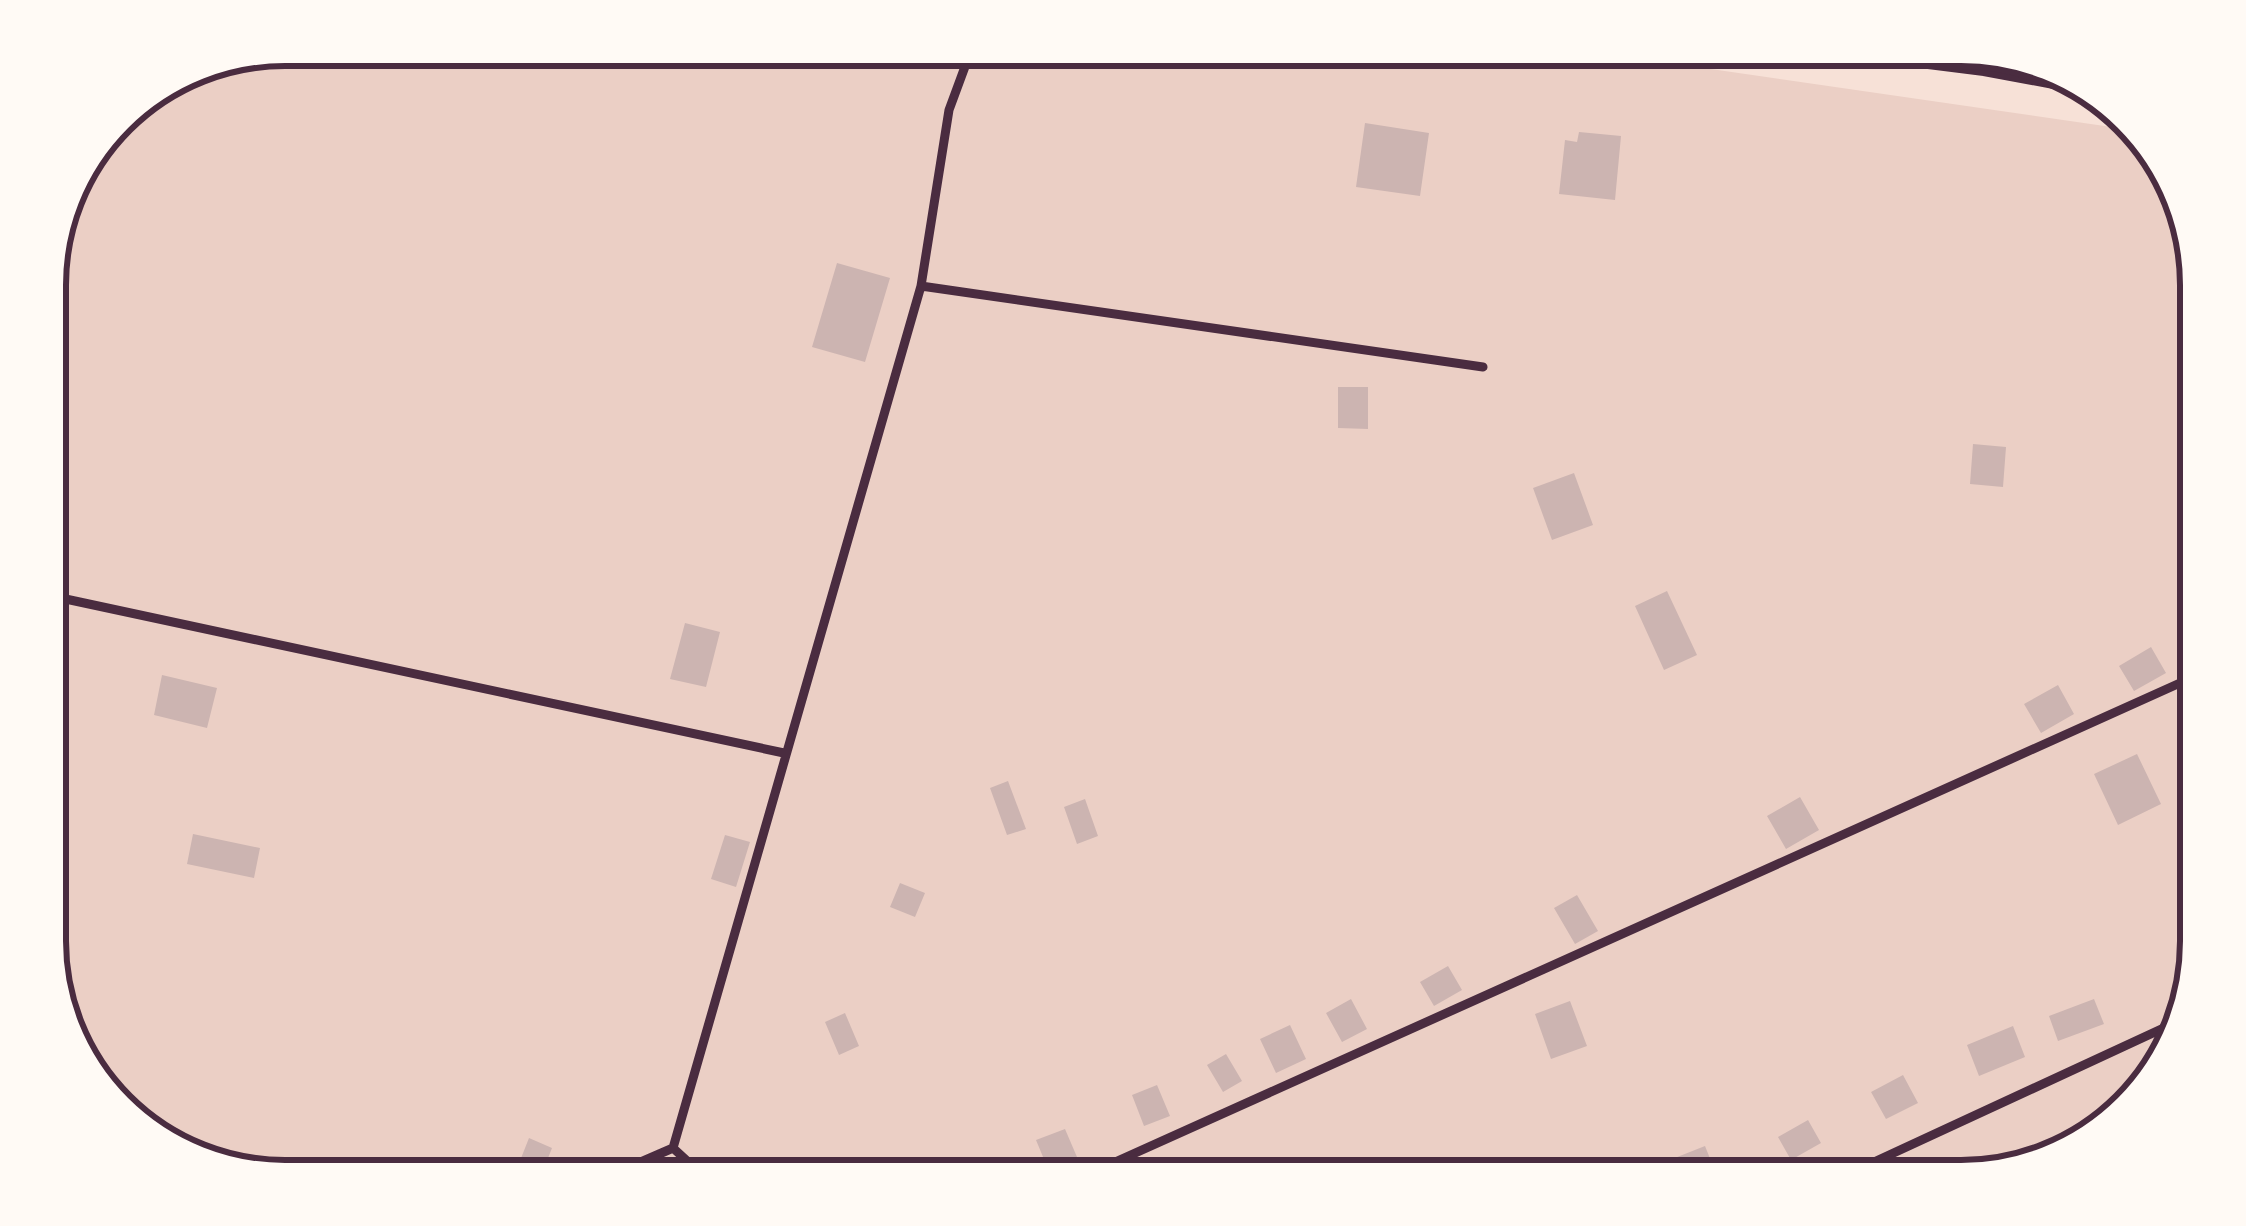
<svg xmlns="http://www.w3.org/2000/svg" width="2246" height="1226" font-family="'Alegreya Sans',sans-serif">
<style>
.green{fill:#ebcfc5}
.building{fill:#ccb4b1}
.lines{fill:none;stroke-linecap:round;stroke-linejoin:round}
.service{stroke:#4a2c40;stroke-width:9}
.minor{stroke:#4a2c40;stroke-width:12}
.rim{fill:none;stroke:#4a2c40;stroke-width:6}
</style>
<rect width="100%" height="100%" fill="#f7e1d7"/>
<path class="green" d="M285 45H1545L2139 131 2161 152 2200 268 2201 956 2169 1060 2082 1149 1976 1181H284L166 1149 86 1075 47 973V254L70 178 126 105 194 63Z"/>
<path class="building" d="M691 45H741L736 68 688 58Z
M1365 123 1429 133 1420 196 1356 187Z
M1579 132 1621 136 1615 200 1559 194 1565 140 1577 142Z
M837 263 890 278 865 362 812 347Z
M1338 387H1368V429L1338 428Z
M1973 444 2006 447 2003 487 1970 484Z
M1574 473 1593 525 1552 540 1533 488Z
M1667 591 1697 655 1664 670 1635 606Z
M685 623 720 632 706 687 670 679Z
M2151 647 2166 673 2134 691 2119 666Z
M162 675 217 688 207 728 154 715Z
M2058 685 2074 714 2041 733 2024 704Z
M2137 754 2161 804 2118 825 2094 774Z
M1008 781 1026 829 1007 835 990 788Z
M1800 797 1819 830 1786 849 1767 816Z
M1085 799 1098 836 1077 844 1064 807Z
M193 834 260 848 254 878 187 864Z
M725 835 750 842 736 887 711 879Z
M900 883 925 893 915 917 890 907Z
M1577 895 1598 931 1575 944 1554 908Z
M1448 966 1462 990 1434 1006 1420 982Z
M1351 999 1367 1029 1342 1042 1326 1013Z
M2094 999 2104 1024 2058 1041 2049 1016Z
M1570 1001 1587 1046 1551 1059 1535 1014Z
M845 1013 859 1046 839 1055 825 1022Z
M1290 1025 1306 1059 1276 1073 1260 1039Z
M2013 1026 2025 1057 1979 1076 1967 1045Z
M1226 1054 1242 1081 1223 1092 1207 1065Z
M1903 1075 1918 1103 1886 1119 1871 1092Z
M1157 1085 1170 1116 1144 1126 1132 1095Z
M1808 1120 1821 1143 1791 1160 1778 1137Z
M1065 1129 1077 1157 1048 1169 1036 1140Z
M529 1138 552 1148 539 1181H512Z
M1705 1146 1719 1181H1657L1652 1167Z"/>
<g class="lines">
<path class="service" d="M1984 70 1986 51
M921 286 1483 367
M47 595 784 753
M673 1148 709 1181
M597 1181 673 1148 921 286 949 110 973 45
M1073 1181 2200 674
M1833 1181 2181 1020"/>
<path class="minor" d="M1785 45 1984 70 2096 91"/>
</g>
<path d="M0 0H2246V1226H0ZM285 66H1961A219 219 0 0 1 2180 285V941A219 219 0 0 1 1961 1160H285A219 219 0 0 1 66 941V285A219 219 0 0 1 285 66Z" fill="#fffaf5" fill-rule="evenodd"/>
<path class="rim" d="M285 66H1961A219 219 0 0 1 2180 285V941A219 219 0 0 1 1961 1160H285A219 219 0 0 1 66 941V285A219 219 0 0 1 285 66Z"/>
</svg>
